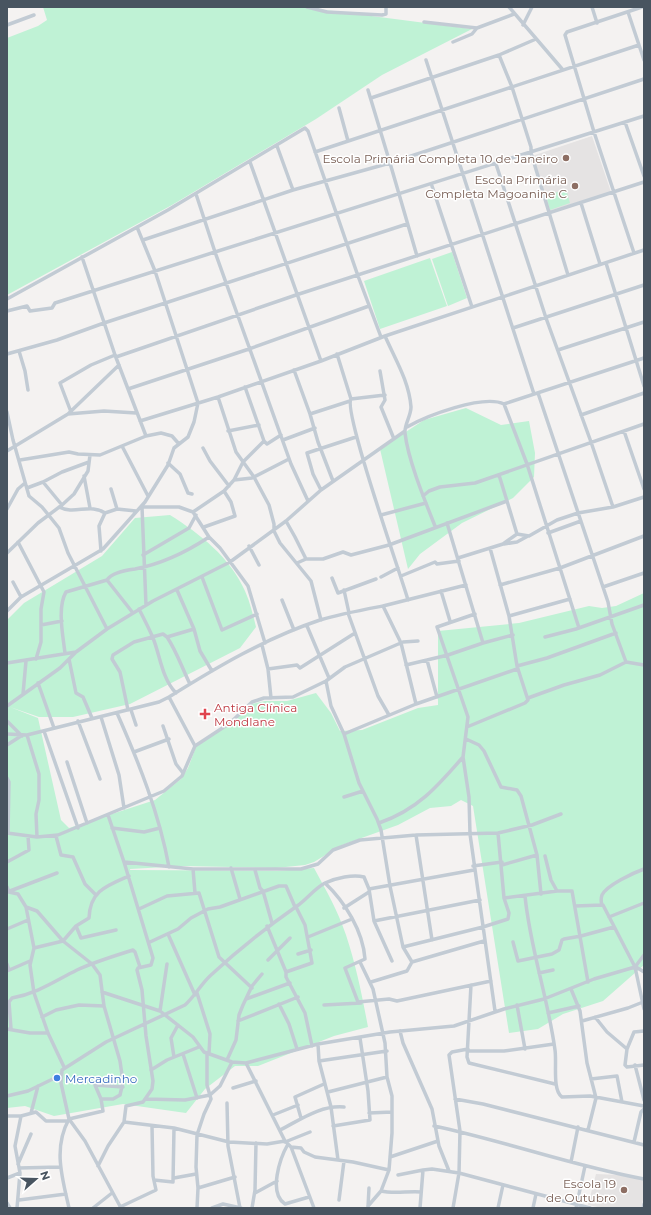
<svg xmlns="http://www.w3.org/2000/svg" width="651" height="1215" font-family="Montserrat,sans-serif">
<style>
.education{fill:#e5e3e3}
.green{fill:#bff2d5}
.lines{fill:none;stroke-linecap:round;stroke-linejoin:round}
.minor{stroke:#c2cbd4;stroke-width:3.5}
.education-dot{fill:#8d6e63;stroke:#fff;stroke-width:1.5}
.health-dot{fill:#e0444e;stroke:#fff;stroke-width:1.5}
.shop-dot{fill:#3f7fe0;stroke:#fff;stroke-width:1.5}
.labels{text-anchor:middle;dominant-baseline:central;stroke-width:3;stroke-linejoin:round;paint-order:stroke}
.education-label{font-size:12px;fill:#785e54;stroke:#fff;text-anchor:end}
.health-label{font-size:12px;fill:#be3a42;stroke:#fff;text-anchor:start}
.shop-label{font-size:12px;fill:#366cbe;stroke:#fff;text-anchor:start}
</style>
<rect width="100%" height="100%" fill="#f4f2f1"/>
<path class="education" d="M592 136 611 192 549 211 532 156Z
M596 1174 619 1175 644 1180V1196L641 1208H602L588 1205Z"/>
<path class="green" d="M43 7H302L472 29 382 75 316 119 172 205 7 295V38L38 26 47 20Z
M566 189 570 203 550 210 546 196Z
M452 252 467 298 448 306 432 259Z
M430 258 447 306 380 329 364 281Z
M466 408 501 425 529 421 535 453 534 477 513 498 462 523 420 554 408 569 380 449 424 420Z
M170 515C200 534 230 557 245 591 250 602 253 615 256 627L240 648 130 704 73 717H39L10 707 38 718 61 820 69 828 155 800 181 779 188 768 196 747 252 704 265 701H287L316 693 331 713 340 731 362 730 418 708 438 705V631L519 623 589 606 602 608 616 606 644 593V965L603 1001 563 1014 538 1029 509 1033 473 806 461 800 451 806 430 808 398 825 342 845 314 862 305 865 276 868 183 866 130 869 131 865 130 870 277 871 314 868C326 890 338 911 346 935 356 965 362 995 368 1027L334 1036 258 1066H235L205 1089 186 1113 123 1104 54 1116 25 1106 7 1108V620L24 603 102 556 135 518Z"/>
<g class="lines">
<path class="minor" d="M307 7 327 12 382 15 386 14V7
M509 7 563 70
M592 7 597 23
M628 12 644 60
M424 22 477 28
M7 25 34 15
M523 25 532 7
M453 42 472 34 477 28 514 14
M499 55 512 87 531 147V153L568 275
M426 60 534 394
M371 98 499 55 536 39
M339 108 348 141
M625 122 644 176
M277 146 293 190
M315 152 639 45
M250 162 321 361
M496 164 546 318 591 442 613 507
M432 186 472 307
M196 194 215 252C358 208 501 162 644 116
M581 203 600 264
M143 240 293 190 390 163 368 90
M634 253 594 132 565 35 567 32 642 7
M417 256 390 163 644 79
M82 257 115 355 146 436
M606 263 644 386
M7 299 168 210 305 128 308 131 358 276 381 337
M7 311 27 306 30 311 52 308 55 303 215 252 291 464 308 501
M513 328 644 285
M385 336C395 359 409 381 411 407 411 416 404 425 405 433 408 460 425 501 435 526
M558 350 644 322
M19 351 25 371 28 390
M7 354 57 340 104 323 407 224
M337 354 351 399C343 411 401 575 408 600
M116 357 296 295 644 182
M644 358 504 404 527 464 560 568 644 536
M294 370 310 414 318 442 333 481
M380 371 385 400 381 407 394 439
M245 387 264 441
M128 389 249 349 369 306
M538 393 608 602 612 624 626 662
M218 397 236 452 254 477 269 505 274 524V531L280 543 311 581 321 620
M351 399 385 395
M7 412 13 440 29 496 42 507 59 528 68 553 107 629
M71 412 60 383 91 365 115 355
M68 414 104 411 136 413
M310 414 350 401
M581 415 644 393
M140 421 218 397 321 361 385 336 644 250
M407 427C426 416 483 394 504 404
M228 431 259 425
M624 431 644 489
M283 440 315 428
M264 441 267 444 281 435
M122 446 148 496
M203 448 210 461 229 486
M7 451 68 414 119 365
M20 460 69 452 78 454 100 455 146 436 161 433 172 436 179 444
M168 463 180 474 188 493 192 494
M499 475 507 501
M84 476 90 508
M234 480 252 478 289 459
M43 482 62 505
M27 488 43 482 62 472 89 462
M111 489 117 509
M321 490 313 474 307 453 356 437
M423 496 429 491 440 487 475 483 644 424
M59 507C74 515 91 503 105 513
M141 507H179L193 512 209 537 220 548 248 586 265 643
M142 507 146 605
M7 509 18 489 25 483
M193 512 224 491 234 480 243 462 264 441
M381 515 426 503
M286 521 295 537 306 559
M447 523 483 643
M204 527 235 516 231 502 224 491
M548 533 581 521
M18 542 44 592 41 609V642L36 659
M504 544 517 542 528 536
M249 546 259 565
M101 551 99 526 105 513 117 509 136 511
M7 553 38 523 62 505 74 494 88 471 90 455
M143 555 189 528 196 515
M458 558 503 544 517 534 529 536 557 520 578 513 613 507 644 497
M297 563 306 559H323L343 552 351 555 389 545 507 501 517 534
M401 576 435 562 437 564 459 561
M202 577 222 630 257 614
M381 577 398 568
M332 578 338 593 376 579
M107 580 133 613
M13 582 21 597
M466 585 383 606 401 643 416 704 517 669
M500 585 560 568 579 628
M603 587 644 573
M177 590 194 629 200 651 212 671
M344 590 349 613
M441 591 450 621
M282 600 294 630
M139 609C144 619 149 628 153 638 160 655 162 679 176 693
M7 611 21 597 103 549 145 502 168 465 174 448 188 437 194 422 198 403 155 271 137 227
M348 613 378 696 389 715
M475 614 437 627 468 717 463 757 469 797 470 834 495 1011
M509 616 570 599
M41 625 62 621
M307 626 329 678
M167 637C177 652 182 668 190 684
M545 637 576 629 644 605
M262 645 268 669 271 698
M65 653C63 636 57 607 66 592L107 580C112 572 127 570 135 569 161 564 188 551 209 537
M69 659 76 693 83 697 92 718
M427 660 437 697
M7 663 76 652
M406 665 448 655 483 643 513 635
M517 666 547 658 616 633
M268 669 297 665 300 668 355 633
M326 681 331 706 344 734 359 783 377 819 381 830 390 886 403 947
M38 683 54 728
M23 694 26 661
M169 697 195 746
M528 698 564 685 600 675 626 662 644 665
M7 706 60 668 76 652 107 629 153 601 230 562 286 521 321 490 405 431
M128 710 120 672 112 659 113 655 134 642 163 634 167 637 194 629
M131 710 136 725
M117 713C139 763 159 813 169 867
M101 717 119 775 124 808
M7 721 22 736
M78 721 100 779
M163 726 176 764 183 773
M467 727 525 703 528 700 517 666 509 616 490 548
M44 731 78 828
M7 734 27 735 159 702 169 697C217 667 266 638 320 620 340 614 362 610 383 606
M344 734 416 704
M27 735 39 774V800L36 814 37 837
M466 739 479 745 484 751 501 787 517 790 521 796 537 855 541 894
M7 745 21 736
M134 752 169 739
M67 762 87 823
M7 778 9 782 8 833
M344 797 363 791
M108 815 124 862 153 958 151 965 138 968 137 970 142 990 146 1036 153 1081 152 1089 143 1102 126 1106 124 1122
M379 823C417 810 437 787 463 757
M112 828 144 832 160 828
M7 833 37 837 58 835 164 791 182 776 195 746 230 723 252 702 264 698 293 697 326 681 345 667 403 642 418 641
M416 835 432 940
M56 836 61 855 73 857 85 884 96 895
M545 856 551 880 557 891
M7 862 29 850 28 836
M124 862 193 869H301L318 864 333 850 360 840 416 835 498 833 532 825 561 814
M502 865 537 855
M473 866 502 862
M231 868 240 899
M193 869 195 893
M255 870 260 888 263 891 272 923
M325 883C345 902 363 931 365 959L345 968 358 1002 389 999 397 1001 491 981
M7 887 9 892 18 894 26 907 37 911 63 941 92 964 100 975 104 1006 120 1061 123 1082 120 1095 113 1099H101L103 1111 69 1119C53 1148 62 1177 69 1208
M369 889 474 870
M10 891 57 873
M525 896C530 948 548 998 555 1050 557 1063 552 1090 562 1097L590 1096 644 1106
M504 898 557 891H572L588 982
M602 905C601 902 601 898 602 895 607 885 633 873 644 869
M575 906 603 905 635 967 644 1009
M26 907 34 948 30 965 34 993 48 1033 64 1067
M344 908 369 892
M139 909 167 896 199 893 219 957 252 988
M609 917 644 903
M374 921 480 900
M76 926 81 938 116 930
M267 926 286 972V977L305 1013 312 1046
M7 929 28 920
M168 934 195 995
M308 937 352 919
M150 942 178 929 191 918 208 909 220 907 279 886H286L295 907
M513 942 518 961 552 954 559 950 562 940 564 939 581 936 614 927
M34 948 63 941 76 926 89 918C90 891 106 886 129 876
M298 954 311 950
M268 960 290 938
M360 962 373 989 385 1043 387 1077 392 1096V1133L389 1170 381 1191 368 1206
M412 962 403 947 483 927 508 919 509 913 504 898 498 833
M7 964 9 970
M636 967 644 972
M7 971 30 961
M286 972 312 963 305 925 296 907
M539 973 553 970
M371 982 407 971 412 962 484 941
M471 985 467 1057 469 1063 555 1084
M571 989 580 1011 587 1063 595 1094 596 1098 588 1130
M102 992 160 1011 193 1037 204 1052 232 1062 246 1063 318 1044 390 1032 454 1026 504 1009 544 999 594 979 635 967 644 955
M197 993 210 1034 209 1054
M246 999 290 983
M279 1004 289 1024 297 1049
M324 1005 361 1003
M517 1005 525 1049
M160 1011 167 964
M548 1013 579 1006
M42 1017 56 1010 79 1005 104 1006
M595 1017 607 1032 627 1049
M238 1021 298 997
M582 1021 628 1008 643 1002
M7 1029 30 1033H48
M11 1029 9 1002 12 998C38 993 53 982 77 970 94 962 114 956 133 950L135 952 140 967
M400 1031 403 1043 432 1109 439 1146 449 1171
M644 1031 634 1032 627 1049 625 1065 627 1067 644 1065
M318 1044 319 1061 331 1107 338 1160
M468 1051H504L554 1044
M183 1054 197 1098
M174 1057 171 1038 178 1025
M227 1060 236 1040 239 1015 243 1005 252 986 262 974
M319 1061 387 1051
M246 1063 285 1141 291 1147 314 1208
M635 1065 644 1100
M151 1070 167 1060 199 1047
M591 1079 617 1076 622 1102
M233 1088 256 1081
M328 1092 387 1077
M7 1096 28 1091 61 1075
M101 1099 95 1085 123 1087
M146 1099 185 1100 210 1095 220 1086 232 1062
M455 1099 483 1104 644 1145
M227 1103 228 1146 240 1208
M31 1113 38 1086
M369 1113 392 1112
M273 1115 298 1105
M7 1116H21L36 1112 46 1121H68
M301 1118 295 1097 324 1084
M333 1126 370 1120 368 1091 360 1038
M434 1126C505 1141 573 1166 644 1179
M280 1130C300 1120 320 1105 344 1107
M285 1142 310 1132
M634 1142 641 1112 644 1109
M288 1144C280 1158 268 1193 285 1204L309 1197
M291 1147 301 1148 304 1152 315 1157 353 1162 389 1170
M390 1157 438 1141
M571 1162 578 1127
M18 1164 31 1134
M98 1166 108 1146 124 1122 174 1128 229 1142 267 1144 285 1141
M19 1168 60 1167
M398 1175 423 1170
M7 1178 20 1173
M174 1178 196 1174
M154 1180 173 1182 174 1128
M198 1188 235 1177
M381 1191C393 1194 408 1191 421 1192
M255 1193 277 1181
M19 1200 66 1194
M339 1200 344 1161
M7 1203 10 1208
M120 1207 156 1190 153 1176 152 1126
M368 1207 369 1188
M17 1208 20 1173 15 1146 21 1116
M93 1208 112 1193
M121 1208 85 1141 69 1119 61 1083 62 1070 106 1042 185 1005C195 996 201 984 211 975 238 950 267 927 297 906 307 899 314 889 325 883 336 878 353 874 364 877L369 889 374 921 392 961
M197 1208 198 1188 196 1167 197 1135 204 1114 211 1099 207 1085V1053
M212 1208 223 1204 241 1208
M252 1208 255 1190 256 1143
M420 1208 423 1170 432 1169 459 1173 590 1208
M453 1208 459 1173 460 1131 449 1055 452 1052 468 1049
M498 1208 503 1185
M533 1208 536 1194
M576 1208 585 1166
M643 1208 644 1204"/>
</g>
<g class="education-dot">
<circle cx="566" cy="158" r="4"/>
<circle cx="575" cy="186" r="4"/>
<circle cx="624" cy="1190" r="4"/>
</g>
<path class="health-dot" d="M203 708h4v4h4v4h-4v4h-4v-4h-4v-4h4z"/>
<circle class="shop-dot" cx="57" cy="1078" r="4"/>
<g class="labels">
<g class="education-label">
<text x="558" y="158">Escola Primária Completa 10 de Janeiro</text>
<text x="567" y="179">Escola Primária<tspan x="567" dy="14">Completa Magoanine C</tspan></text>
<text x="616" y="1183">Escola 19<tspan x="616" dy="14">de Outubro</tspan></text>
</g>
<g class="health-label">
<text x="214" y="707">Antiga Clínica<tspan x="214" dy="14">Mondlane</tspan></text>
</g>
<g class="shop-label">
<text x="65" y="1078">Mercadinho</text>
</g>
</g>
<rect width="651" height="1215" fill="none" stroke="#485460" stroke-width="16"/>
<g transform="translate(36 1179) rotate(70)" stroke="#ffffff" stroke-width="3" paint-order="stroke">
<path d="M0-3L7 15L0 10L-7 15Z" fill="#485460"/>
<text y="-6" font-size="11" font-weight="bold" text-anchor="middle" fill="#485460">N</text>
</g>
</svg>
